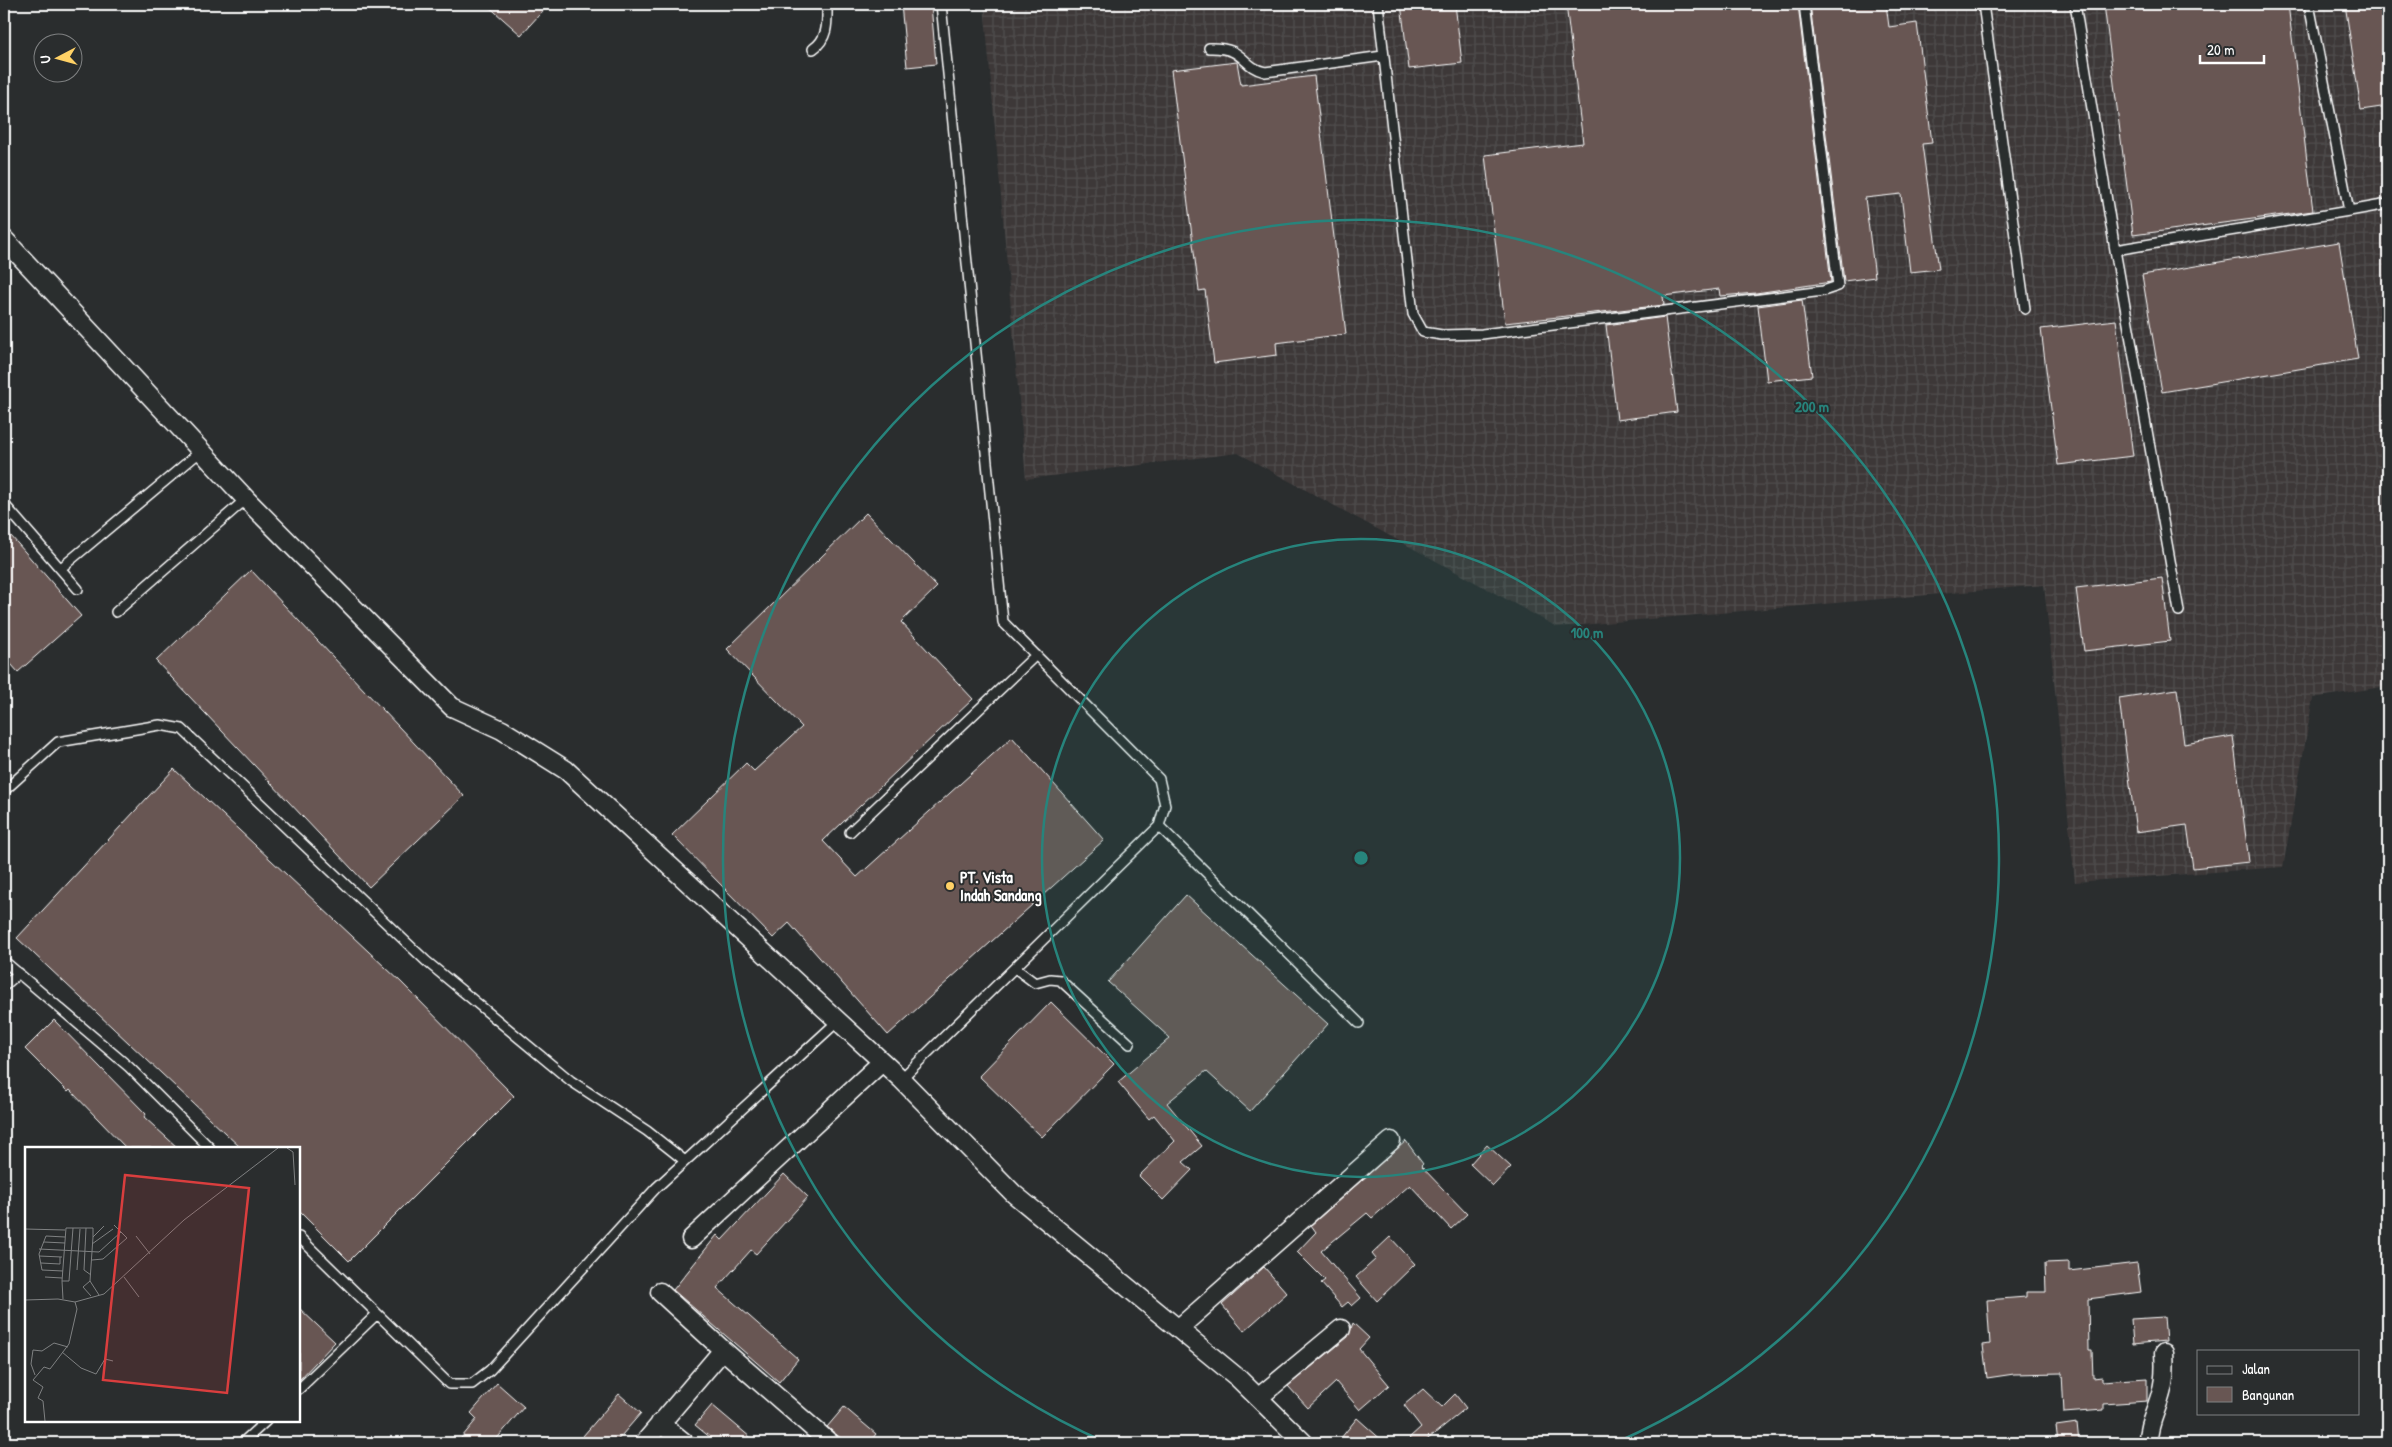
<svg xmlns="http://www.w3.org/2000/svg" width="2392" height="1447" font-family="'Patrick Hand',sans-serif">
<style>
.industrial{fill:url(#industrial-grid)}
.building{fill:#685653;stroke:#fff}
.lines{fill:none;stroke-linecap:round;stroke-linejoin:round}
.service-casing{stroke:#fff;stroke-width:12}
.minor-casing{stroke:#fff;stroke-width:21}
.service{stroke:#2a2d2e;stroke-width:9}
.minor{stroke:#2a2d2e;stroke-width:18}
.ring{fill:none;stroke:#27847c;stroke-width:2.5}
.poi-dot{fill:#ffd166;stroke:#2a2d2e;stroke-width:2}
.labels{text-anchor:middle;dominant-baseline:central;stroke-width:4;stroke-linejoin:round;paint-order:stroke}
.poi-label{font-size:16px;font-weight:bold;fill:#fff;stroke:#2a2d2e;text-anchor:start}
.inset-road{fill:none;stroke:#7f8182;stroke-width:1}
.view{fill:#da3e3e;fill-opacity:0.15;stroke:#da3e3e;stroke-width:2.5}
.inset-edge{fill:none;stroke:#fff;stroke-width:2.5}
.centre{fill:#27847c;stroke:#2a2d2e;stroke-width:2.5}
.ring-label{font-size:15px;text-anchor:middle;font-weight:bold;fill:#27847c;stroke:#2a2d2e;stroke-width:4;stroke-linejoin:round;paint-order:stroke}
</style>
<defs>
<pattern id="industrial-grid" width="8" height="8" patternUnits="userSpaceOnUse" patternTransform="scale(1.25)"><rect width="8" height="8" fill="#3d3939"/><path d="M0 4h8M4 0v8" fill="none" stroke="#504d4d"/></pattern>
</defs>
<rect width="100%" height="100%" fill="#2a2d2e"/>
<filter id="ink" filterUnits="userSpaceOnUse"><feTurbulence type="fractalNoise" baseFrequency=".02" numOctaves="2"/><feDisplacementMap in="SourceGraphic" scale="10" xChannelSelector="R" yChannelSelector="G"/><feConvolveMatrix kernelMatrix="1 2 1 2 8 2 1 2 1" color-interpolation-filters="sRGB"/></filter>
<g filter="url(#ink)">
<path class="industrial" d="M984 4H2388V686L2313 698 2283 867 2075 882 2044 585 1557 627 1238 453 1026 479Z"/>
<path class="building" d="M486 4H549L521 35Z
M901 4H931L936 64 907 67Z
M1401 4H1455L1462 63 1409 69Z
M1566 4H1798L1831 282 1756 293 1720 296 1719 289 1663 296 1664 305 1505 323 1485 155 1583 143Z
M1810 4H1886L1889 27 1917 23 1932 143 1922 144 1939 269 1910 272 1901 194 1865 198 1875 277 1844 281Z
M2104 4H2288L2313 211 2133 235Z
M2345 4H2388V106L2361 110Z
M1237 62 1241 85 1314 76 1346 334 1276 343 1277 355 1214 363 1205 290 1199 291 1171 70Z
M2339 242 2358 359 2162 392 2142 275Z
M1802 300 1812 376 1767 381 1758 306Z
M1665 317 1677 412 1617 420 1606 325Z
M2116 320 2133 456 2058 465 2041 329Z
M866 513 937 587 901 622 973 699 823 841 857 877 1012 737 1104 840 888 1035 789 923 773 938 672 835 746 763 754 771 802 727 727 649Z
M4 528 81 616 18 672 4 656Z
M251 570 464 796 369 887 156 661Z
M2162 578 2170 641 2084 651 2076 588Z
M2177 689 2184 744 2233 736 2249 862 2193 868 2187 825 2136 832 2119 698Z
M174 769 401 982 514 1096 349 1261 299 1211V1148H241L17 938Z
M1186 895 1328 1024 1250 1111 1206 1071 1167 1103 1202 1146 1183 1162 1192 1170 1163 1200 1139 1176 1175 1141 1154 1115 1149 1119 1118 1082 1170 1038 1108 982Z
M1051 1002 1114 1064 1042 1137 979 1076Z
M54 1020 146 1114 144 1117 178 1148H126L70 1090 68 1092 25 1049Z
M1406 1141 1423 1164 1421 1166 1467 1214 1451 1229 1410 1185 1372 1218 1367 1213 1321 1251 1361 1298 1352 1306 1348 1302 1342 1307 1321 1283 1325 1280 1297 1252 1316 1232 1311 1225Z
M1487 1145 1511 1167 1493 1186 1470 1164Z
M784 1174 808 1197 756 1254 751 1250 717 1288 798 1359 779 1382 673 1290 717 1235 722 1240Z
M1390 1237 1415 1264 1377 1301 1356 1277 1376 1259 1372 1254Z
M2069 1262V1271L2137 1263 2141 1292 2088 1299 2089 1350H2092L2093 1378 2102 1377V1381L2147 1378V1401L2104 1404V1410L2064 1413 2062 1373 2014 1374 1987 1378 1983 1345 1990 1344 1987 1300 2026 1297V1292H2046L2045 1263Z
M1264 1267 1287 1293 1244 1331 1222 1305Z
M299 1308 335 1342 299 1380Z
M2164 1317 2166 1341 2133 1344 2131 1319Z
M1353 1323 1369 1338 1359 1349 1389 1385 1360 1410 1336 1382 1308 1408 1288 1386 1348 1337Z
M497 1383 524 1407 493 1443H457L477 1419 471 1413Z
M1423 1389 1442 1407 1455 1394 1466 1408 1423 1443H1414L1409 1438 1421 1427 1404 1405Z
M619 1394 641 1413 615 1443H577Z
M712 1405 757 1443H717L695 1425Z
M844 1407 876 1434 869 1443H847L827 1427Z
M1357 1418 1385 1443H1337Z
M2077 1423 2079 1443H2058L2056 1426Z"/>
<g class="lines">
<g class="service-casing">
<path id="service" d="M1378 4 1413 314 1423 332 1442 335 1482 334 1823 291 1838 286 1804 4
M1983 4 2025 309
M2075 4 2115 250 2179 611
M1209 48C1246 47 1240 66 1265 72L1383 56
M813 49C829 38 827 21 827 4
M2349 211 2388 204
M2115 250 2349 211 2309 4
M4 504 78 589
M61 568 201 451
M116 612 246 499
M4 791 58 742 160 725 182 729 426 961 571 1081 647 1131 685 1161
M1159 826 1359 1023
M850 832 1036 655
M4 961 129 1067 210 1148
M1015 968 1035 983 1050 979 1060 980 1130 1044
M4 986 19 973
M901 1079 1159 826 1165 805 1159 779 1003 622 941 4
M299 1237 449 1384H472L490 1370 656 1188 838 1021
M299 1389 377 1314
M242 1443 266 1421"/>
</g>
<g class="minor-casing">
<path id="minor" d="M4 239 246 499 452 707 502 730 566 770 901 1079 1014 1194 1238 1378 1304 1443
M691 1239 882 1062
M660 1292 723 1350
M1179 1328 1391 1141
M1258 1398 1341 1329
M660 1423 685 1443
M644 1443 723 1350 830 1443
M2148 1443C2147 1426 2157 1409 2161 1393 2165 1380 2165 1366 2164 1353"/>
</g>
<use href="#service" class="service"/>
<use href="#minor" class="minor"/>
</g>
</g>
<circle cx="1361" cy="858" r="319" fill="#27847c" fill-opacity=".12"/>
<g class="ring">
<circle cx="1361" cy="858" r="319"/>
<path d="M1107 1443A638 638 0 1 1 1615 1443"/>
</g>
<circle class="poi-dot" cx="950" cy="886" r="5"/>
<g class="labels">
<g class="poi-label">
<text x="960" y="877">PT. Vista<tspan x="960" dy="18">Indah Sandang</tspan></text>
</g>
</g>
<g transform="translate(25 1147)">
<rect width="275" height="275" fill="#2a2d2e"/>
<path class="inset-road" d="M262 1 268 5 270 38M61 81 59 123 66 128M0 82 40 83M111 89 125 107M19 95 40 96M67 97 88 82M14 102 74 105 96 85M14 109 37 110M67 113 78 112 102 91 89 78M16 116 35 117V110M52 123 55 82M38 124 17 123 14 107 21 89 40 90M20 130 37 131M99 130 114 150M37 134 41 81H68V90M65 134 58 140 66 149M74 148 65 134 68 90 79 79M38 152 37 134H44L48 81M0 153 33 152 50 155 79 147 159 73 253 1M37 205 56 221 71 227 80 212 88 214M10 228 6 217 8 203 17 204 29 196 43 200M8 233 19 220 25 222 44 197 52 162 50 155M8 233 18 240 13 251 18 254 20 274"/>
<path class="view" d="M100 28 224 41 202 246 78 233Z"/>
<rect width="275" height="275" class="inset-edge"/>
</g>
<circle cx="1361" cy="858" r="8" class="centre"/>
<g class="ring-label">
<text x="1812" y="412">200 m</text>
<text x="1587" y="638">100 m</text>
</g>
<rect width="2392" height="1447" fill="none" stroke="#2a2d2e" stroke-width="20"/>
<rect x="10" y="10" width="2372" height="1427" fill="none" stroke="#fff" stroke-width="2" filter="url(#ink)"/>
<rect x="2197" y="1350" width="162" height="65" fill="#2a2d2e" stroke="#7f8182"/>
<rect x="2207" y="1366" width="25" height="8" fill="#2a2d2e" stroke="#7f8182"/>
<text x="2242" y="1374" font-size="15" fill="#ffffff">Jalan</text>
<rect x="2207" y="1387" width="25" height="15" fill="#685653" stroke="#7f8182"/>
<text x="2242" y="1400" font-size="15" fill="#ffffff">Bangunan</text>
<g transform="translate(58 58) rotate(264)"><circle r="24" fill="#2a2d2e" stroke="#7f8182"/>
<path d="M0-4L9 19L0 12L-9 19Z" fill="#ffd166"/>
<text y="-8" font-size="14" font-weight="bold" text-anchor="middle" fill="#ffffff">U</text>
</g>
<path d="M2200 55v8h64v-8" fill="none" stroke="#ffffff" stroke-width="2.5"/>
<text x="2207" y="55" font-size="15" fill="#ffffff" stroke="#2a2d2e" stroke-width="4" paint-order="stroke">20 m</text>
</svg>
